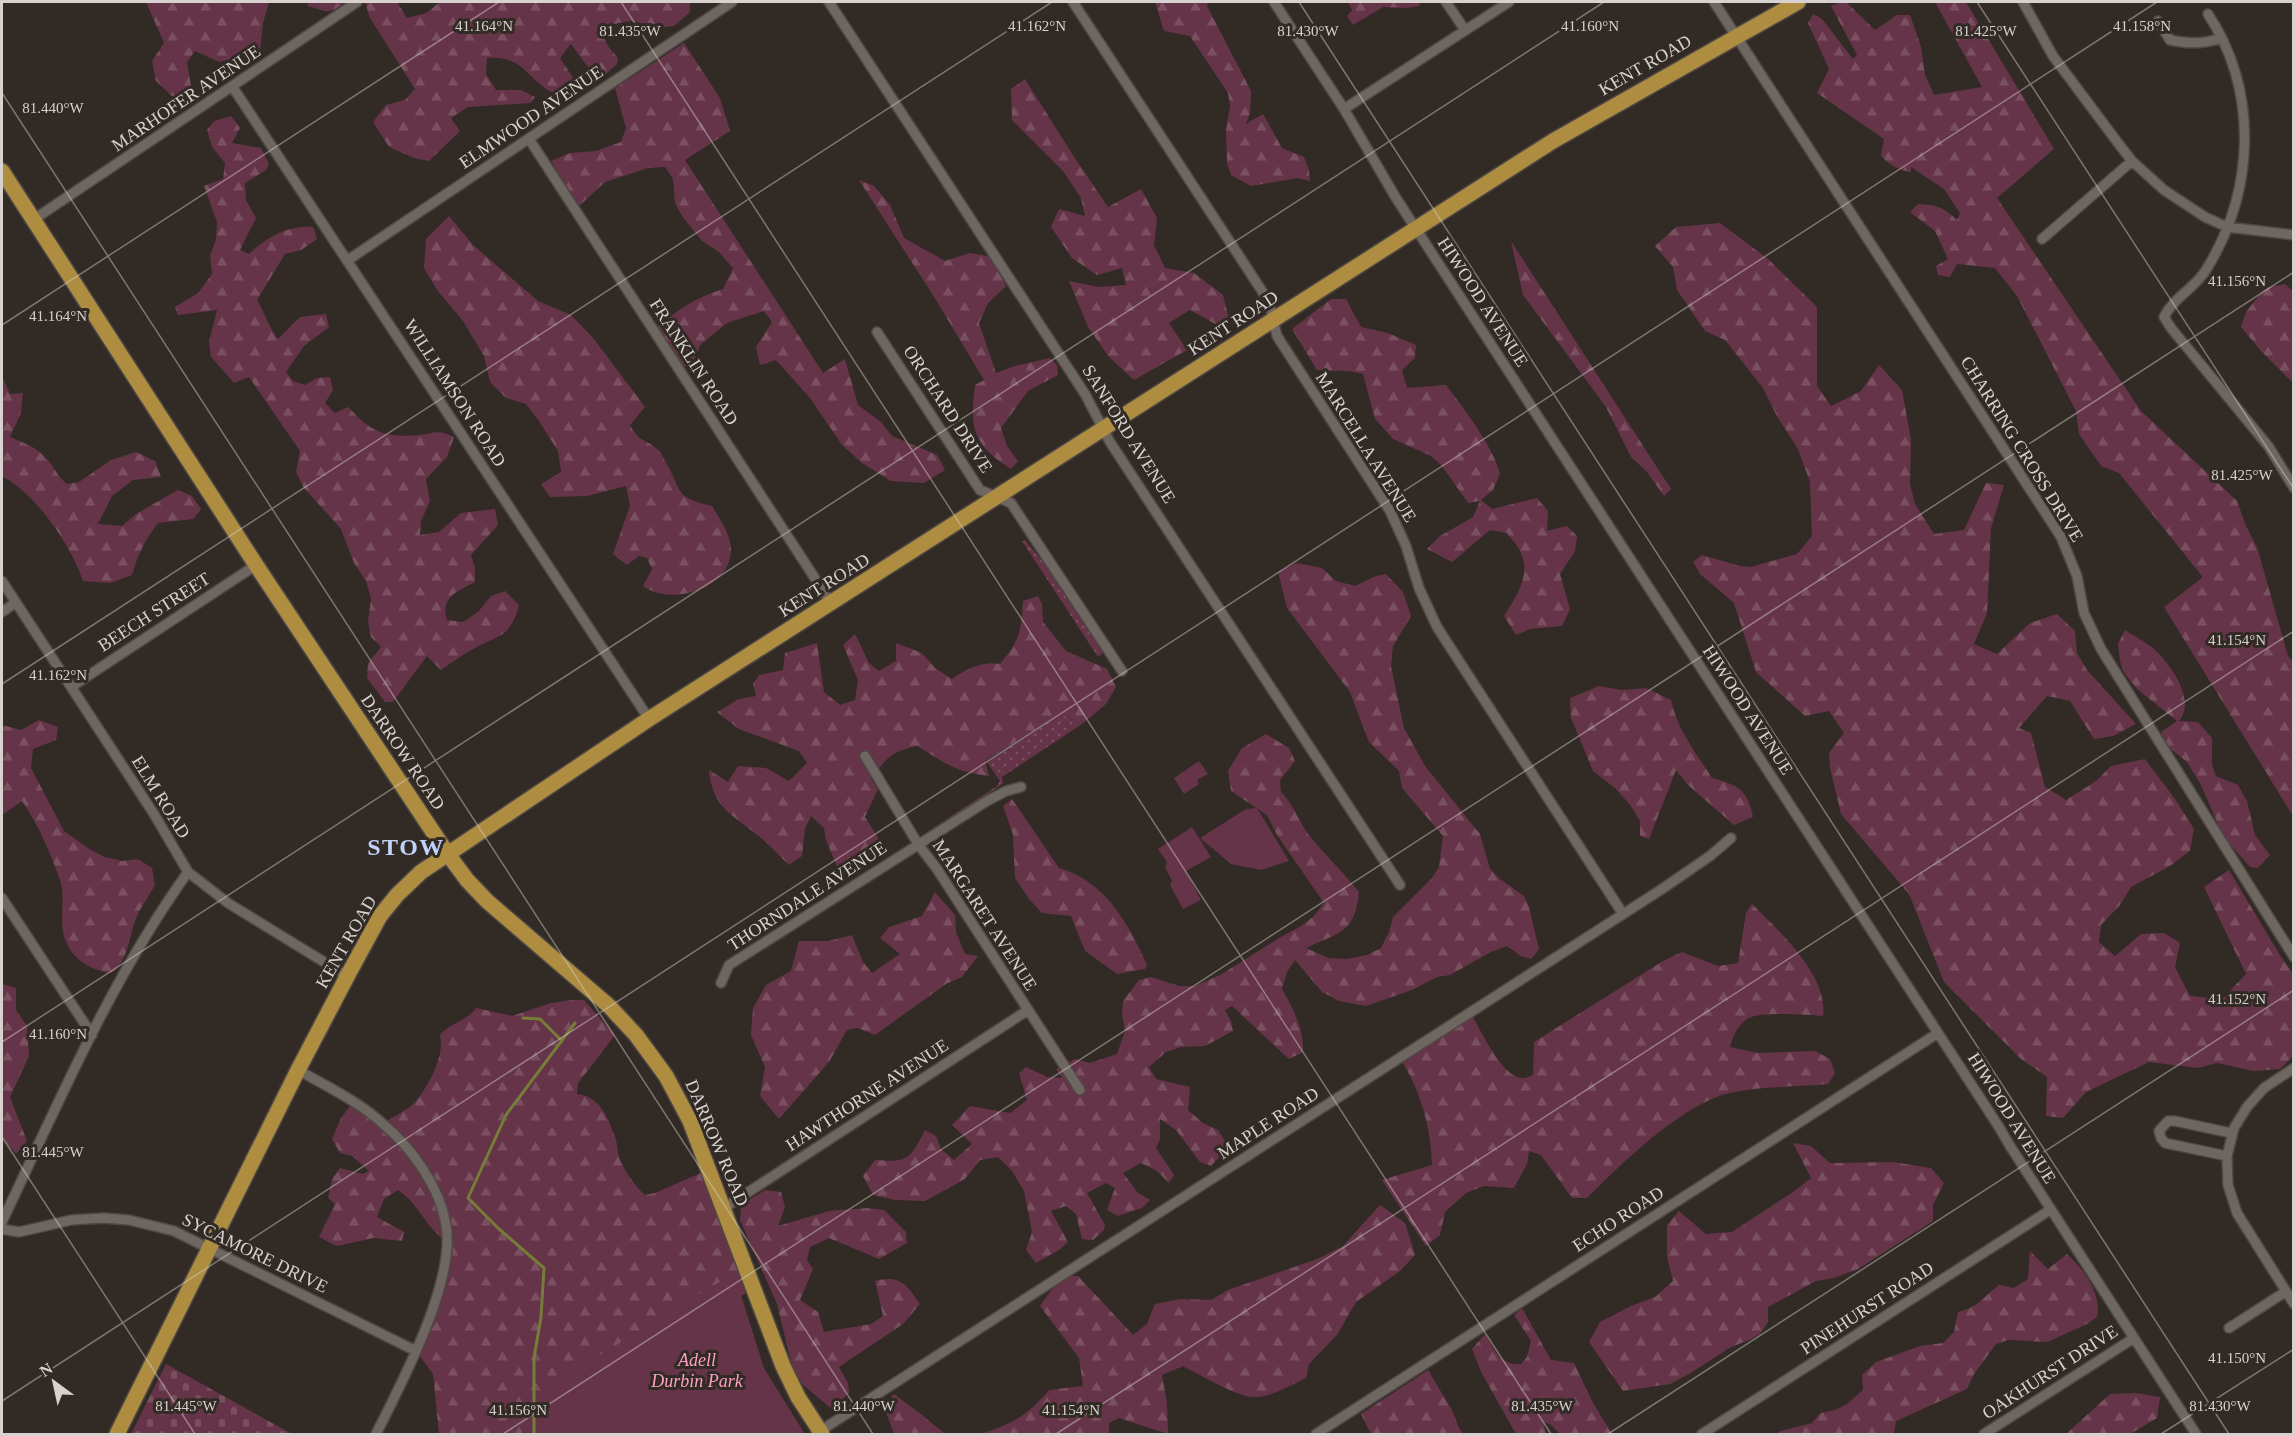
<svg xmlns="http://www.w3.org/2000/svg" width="2295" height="1436" font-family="'Times New Roman',serif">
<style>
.grass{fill:url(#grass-dots)}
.forest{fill:url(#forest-firs)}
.cemetery{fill:url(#cemetery-stones)}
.park{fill:#653448}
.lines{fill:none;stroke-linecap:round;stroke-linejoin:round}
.stream{stroke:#757d39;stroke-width:3}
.minor-casing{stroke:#4e4844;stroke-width:12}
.primary-casing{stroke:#4e4844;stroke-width:18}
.minor{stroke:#6e6660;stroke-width:9}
.primary{stroke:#ae8d41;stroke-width:15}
.ticks{fill:none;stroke:#d7d2cf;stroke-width:1.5;stroke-opacity:0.45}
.labels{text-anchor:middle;stroke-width:6;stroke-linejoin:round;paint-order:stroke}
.street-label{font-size:18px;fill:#d7d2cf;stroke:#322a25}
.park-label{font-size:18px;font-style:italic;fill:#fe9ec3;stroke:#322a25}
.district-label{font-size:24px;font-weight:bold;letter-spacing:1.5px;fill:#c0d2fb;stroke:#322a25}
.ticks-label{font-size:15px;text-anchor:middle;fill:#d7d2cf;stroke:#322a25;stroke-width:6;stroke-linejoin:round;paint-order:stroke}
</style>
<defs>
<pattern id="grass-dots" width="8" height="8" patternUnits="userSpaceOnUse" patternTransform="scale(1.5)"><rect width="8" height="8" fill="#653448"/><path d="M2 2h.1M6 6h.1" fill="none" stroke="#7a5061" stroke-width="1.8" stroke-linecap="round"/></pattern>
<pattern id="forest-firs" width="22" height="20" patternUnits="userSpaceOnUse" patternTransform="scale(1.5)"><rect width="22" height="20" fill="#653448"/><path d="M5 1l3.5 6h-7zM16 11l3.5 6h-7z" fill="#7a5061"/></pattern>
<pattern id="cemetery-stones" width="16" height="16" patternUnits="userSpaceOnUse" patternTransform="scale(1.5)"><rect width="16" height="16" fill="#653448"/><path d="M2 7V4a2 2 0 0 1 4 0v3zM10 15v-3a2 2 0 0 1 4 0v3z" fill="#7a5061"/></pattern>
</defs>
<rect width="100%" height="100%" fill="#322a25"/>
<!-- grass -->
<path class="grass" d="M1025 540 1043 562 1103 653 1098 657 1022 541Z
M1060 714 1082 724 1002 777 1003 783 998 787 928 833 927 832 997 786 1000 781 987 762Z"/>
<!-- forest -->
<path class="forest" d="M146 2H269L263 23 260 50 250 55 219 62 195 51 187 62 193 97 178 102 156 81 152 61 164 43Z
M309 2H345C327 17 326 10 307 6Z
M365 2H397L407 18 426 13 440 2H690V12L674 26 664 27 630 21 599 27 608 46 618 58 617 64 598 81 571 44 560 58 579 87 572 97C567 96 559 96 553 93 526 79 524 55 487 58L486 74 496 90H521L535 97 530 103 468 107 451 118 460 131 429 161 414 158 389 147 373 122 386 105 405 100 415 89 370 18Z
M1155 2H1208L1207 6 1251 91 1250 113 1246 124 1263 114 1282 148 1304 157 1309 170 1310 181 1298 178 1251 186 1231 175 1227 163 1226 131 1230 106 1228 93 1190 36 1164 31Z
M1348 2H1420L1419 6 1406 8 1383 7 1353 25 1347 16 1352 10Z
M1840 2H1846L1875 30 1897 15H1910L1921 47 1925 75 1934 95 1982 87 1935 2H1966L2054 149 1997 198 2141 411 2237 501 2246 526 2257 547 2288 656 2293 661V816L2164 607 2202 578V576L2119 473 2101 466 2079 434 2076 411 2017 296 1995 268 1957 264 1950 277 1938 275 1936 266 1948 259 1935 231 1910 212 1918 204C1937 205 1943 207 1957 220L1960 213 1944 189 1911 167V172C1898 170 1890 165 1881 156L1884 139 1817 93 1829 69 1808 23 1813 14 1822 19 1853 59 1857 55 1831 6Z
M684 43 720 98 730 131 685 160 823 373 845 359 858 405 881 422 892 436 937 455 945 470 924 483 891 481 862 463 842 445 810 398 776 360 760 365 756 347 772 322 764 311 727 323 700 345 696 357 684 368 657 327C678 310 696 297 723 289L733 268 719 252 702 241 682 216 675 203 673 179 665 167 648 168 605 182 578 207 551 161 570 153 596 151 621 142 626 128 615 88Z
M1025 79 1076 160 1108 207 1141 189 1157 218 1154 245 1165 268 1194 273 1223 295 1229 319 1219 326 1190 310 1169 323 1187 350 1134 380 1109 357 1088 327 1069 281 1099 287 1126 285 1122 268 1097 275 1072 258 1051 227 1059 209 1085 216 1081 198 1063 171 1012 120 1011 89Z
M231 116 240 128 232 143 261 148 269 164 266 170 245 183 246 200 256 218 240 250 249 254C267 237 288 225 313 227L317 239 301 250 285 254 257 300C265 313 269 328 278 339L300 317 326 314 329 327 304 346 286 372 293 381 305 385 317 378 330 377 333 390 325 403 335 413 348 407C372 432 383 438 419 435 436 433 437 429 454 437L447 457 426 479 430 501 421 521 420 535 439 532 461 513 495 509 498 525 471 555 475 568V582C458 591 440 597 447 620L463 622 478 612 491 596 505 591 519 605C510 639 499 634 473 649 462 655 451 663 441 670L427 656 393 702H385L367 678 368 663 381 647 371 637 368 621 371 599 366 581 354 563 341 529 304 488 296 472 300 451 249 377 234 383 211 357 209 342 217 310 178 315 175 307 198 293 212 274 210 255 216 240 217 222 204 186 223 179 225 163 212 147 207 130 214 121Z
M859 180 874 186 890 205 904 238 945 261 970 253 988 256 999 271 1006 286 988 303 979 323 996 373 1015 366 1050 358 1057 365 1058 375 1028 391 1001 428 1007 446 1018 461 1011 469C973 445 969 428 975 385L984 380 936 300Z
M449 216 473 245 538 301 571 315 594 339 645 407 630 425C640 444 645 438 657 449 661 451 663 457 665 461 683 491 673 497 712 506 719 518 730 533 731 548 733 588 671 607 643 586L652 569 647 558 639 556 627 565 613 554 630 506 626 486 587 496 550 497 541 484 561 472 558 451 539 421 526 404 506 398 490 382 484 356 463 321 437 290 424 268 426 239Z
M1720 223 1768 259 1817 307V386L1831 406 1861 391 1879 365 1902 390 1911 440 1910 484 1915 504 1934 534 1964 530 1986 483 2004 485 1991 528 1987 613 1974 644 1997 654 2030 623 2057 614 2075 631 2077 653 2087 670 2136 724 2113 736 2094 739 2070 701 2047 696 2019 728 2031 733 2045 787 2066 800 2096 781 2111 766 2145 759 2175 799 2194 829 2190 851 2170 866 2131 887 2120 905 2101 925 2099 942 2115 956 2141 934 2164 933 2180 943 2175 967 2190 996 2222 999 2246 974 2204 887 2229 870 2281 957 2293 974V1056L2280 1069 2254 1071 2217 1063 2198 1068 2149 1062 2086 1092 2063 1118 2046 1116 2047 1077 2021 1059 1944 982 1909 894 1841 814 1830 768 1829 753 1844 733 1829 711 1805 716 1756 672 1734 603 1700 574 1693 562 1702 555 1740 566 1751 567 1797 554 1812 536 1810 482 1798 449 1778 418 1763 388 1725 340 1705 331 1677 290 1673 267 1655 246 1676 227Z
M1511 241 1671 489 1664 496 1647 472 1631 457 1606 407 1523 295Z
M2285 284 2293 291V383L2261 351 2241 327 2246 312 2265 288Z
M1331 299H1346L1361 327 1388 333 1416 345 1415 358 1402 370 1407 388 1446 385C1464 409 1493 446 1500 474L1493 490 1481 500 1492 509 1537 498 1548 511 1547 531 1567 526 1577 536 1575 551 1560 574 1570 609 1562 626 1530 629 1516 635 1504 616C1516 597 1531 576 1521 553 1519 546 1511 539 1507 533L1490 530 1452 562 1427 549 1440 536 1473 517 1480 501 1468 503 1442 466 1431 456 1393 439 1375 419 1363 374C1347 369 1333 372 1317 370L1292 329Z
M2 376 10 394 23 393 21 413 10 437C22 442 36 447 45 457 54 465 56 476 67 484L79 482 111 460 136 452 155 461 161 477 133 480 112 496 98 524 122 526 136 514 178 490 192 496 201 509 193 519 158 523C145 540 138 554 132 575L110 583 83 581C71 545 36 494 2 476Z
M1296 563 1322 568 1336 581 1355 586 1376 576 1386 574 1403 592 1411 616 1393 646 1391 666 1404 728 1425 766 1480 834 1490 869 1500 879 1524 896 1529 907 1539 949 1531 959 1521 956 1507 946 1491 952 1450 975 1437 977 1412 990 1366 1006 1339 1001 1322 992 1295 960 1287 972 1282 989C1293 1008 1304 1029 1303 1052L1289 1059 1232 1006 1225 1010 1231 1021 1233 1031 1205 1046 1181 1047 1166 1052 1149 1067 1156 1079 1190 1087 1188 1110 1203 1123 1218 1130 1227 1144 1221 1155 1211 1166 1200 1162 1176 1130 1160 1119V1139L1156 1148 1174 1175 1169 1183 1157 1171 1141 1163 1123 1173 1138 1193 1150 1200 1142 1208 1118 1216 1107 1210 1115 1188 1106 1183 1087 1193 1105 1225 1104 1230 1093 1240 1082 1239 1076 1214 1066 1206 1051 1211 1068 1242 1059 1250 1036 1263 1026 1250 1032 1232 1024 1191 1012 1171 998 1157 980 1160 965 1179 925 1201 895 1200 873 1195 863 1176 875 1160C908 1163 910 1159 925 1130L936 1136 941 1149 954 1160 972 1144 952 1125 970 1106 1010 1113 1027 1100 1019 1073 1026 1067 1047 1077 1062 1078 1056 1069 1075 1059 1090 1063 1117 1054 1125 1031 1122 1015 1123 1001 1139 980 1151 977 1179 986H1195L1222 974 1279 938 1301 926 1314 916 1324 903 1277 835 1267 815 1231 791 1228 771 1242 748 1266 734 1289 748 1295 761 1280 780 1281 792C1295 806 1298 821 1309 835 1325 855 1343 872 1359 892 1355 934 1339 932 1306 948L1328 958 1347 959 1367 955 1381 948 1389 932 1393 917 1431 879 1439 867 1443 836 1402 788 1399 771 1369 742 1350 692 1287 608 1278 572Z
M1038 596 1042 604 1043 622 1066 651 1107 669 1116 687 1106 704 1082 724 1060 714 985 761 989 776C955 772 945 763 917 746 890 752 887 758 871 779L878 789 865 817 880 841 866 860 838 869 826 840 824 828 811 816 805 828 802 856 789 865C779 856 771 846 761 838 735 816 712 809 709 770L728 782 738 766 766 768 789 781 807 763 799 751 739 729 717 712 739 699 756 696 753 684 759 675 783 670 785 653 817 643 824 692 840 705 855 700 858 680 843 645 855 634 869 663 879 671 896 661V643L922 653 935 668 952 679C967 669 982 661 1000 664 1020 640 1021 632 1023 601Z
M2125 630C2135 637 2148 643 2156 651 2172 666 2196 701 2179 721L2198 722 2212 738V765L2216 776 2238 785 2247 801 2255 835 2270 855 2258 868 2250 867 2223 836 2201 785 2187 762 2167 746 2161 732 2177 721 2137 689 2125 674 2120 661 2118 644Z
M1599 686 1622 690 1646 688 1671 700C1678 731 1695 751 1712 778 1738 785 1748 790 1753 817L1734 825 1688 785 1676 770 1649 839 1640 836V821L1631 806 1616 789 1593 771 1571 718 1570 698Z
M39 720 58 727 56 740 33 749 31 768 64 831 89 849 105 857 122 861 138 859 152 868 155 885C149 896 141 907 136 918 129 936 128 963 111 973 80 968 61 949 62 917 62 905 64 892 60 880 50 852 39 826 22 801L2 815V725L21 730Z
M1012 799 1059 868C1105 881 1129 924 1147 965L1145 969 1117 974 1085 951 1071 916 1042 913 1029 899 1015 878 1013 835 1003 806Z
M935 892 955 915 956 932 965 954 978 956 962 977 946 984 875 1035 858 1028 847 1030 829 1062 779 1119 760 1096 765 1067 751 1035 753 1008 766 985 791 971 799 941H828L852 935 863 962 872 973 900 954 880 938 889 927 922 916Z
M1752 904C1778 930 1829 976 1823 1016 1807 1015 1759 1011 1747 1019 1737 1026 1733 1036 1730 1047L1758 1053 1815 1051 1830 1059 1835 1073 1828 1084C1797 1087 1751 1086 1722 1095 1675 1111 1622 1163 1587 1198H1572L1541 1155 1529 1151 1527 1164 1514 1188 1484 1186 1466 1193 1445 1212 1440 1235 1426 1246 1382 1180 1432 1165C1431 1128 1421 1093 1402 1061L1472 1015C1481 1031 1503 1079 1523 1078 1527 1078 1530 1076 1533 1075L1534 1042 1663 961 1682 952 1718 966 1738 963 1746 913Z
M2 984 16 988V1010L27 1026 29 1056 10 1097 27 1141 16 1154 2 1137Z
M571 1000H584L615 1035 578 1083 577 1094C599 1096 608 1117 615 1137 618 1144 617 1153 620 1160 626 1173 635 1186 645 1195L655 1193 703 1172 754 1289 728 1303 721 1434H439L433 1374 416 1351 429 1319 446 1241C424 1226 421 1206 398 1190L384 1199 377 1217 404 1232 402 1241 373 1238 337 1246 319 1237 335 1204 328 1198 332 1179 340 1168 363 1174 369 1171 352 1156 340 1153 332 1139 341 1118 353 1102 383 1123C393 1117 408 1110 416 1101 429 1085 445 1056 440 1035 450 1023 467 1021 476 1008L512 1016 551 1003Z
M1793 1143 1811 1146 1830 1163 1893 1162 1931 1168 1944 1183 1933 1205V1221L1858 1269 1834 1278 1816 1281 1768 1307V1322L1760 1334 1749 1340 1729 1348 1691 1373 1670 1384 1623 1391 1589 1342 1600 1322 1631 1306 1655 1297 1673 1281 1667 1257V1225L1679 1211 1706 1234 1732 1232 1793 1192 1811 1178Z
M765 1190 781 1192 785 1207 778 1226 829 1211 867 1208 884 1210 906 1232 907 1243 879 1259 829 1238 810 1247 807 1260 813 1269 800 1300 818 1312 824 1332 871 1324 883 1316 875 1281C900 1274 907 1285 920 1304L903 1324 839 1367 848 1383 849 1393 832 1409 803 1385 792 1366 777 1304 740 1220 741 1205Z
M1380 1205 1405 1223 1415 1255 1400 1271 1356 1302 1337 1335 1309 1364 1306 1378C1290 1385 1270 1398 1253 1397 1237 1397 1199 1374 1183 1366L1162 1375 1167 1403 1168 1434 1119 1418 1109 1423V1434H981C1013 1423 1026 1417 1049 1390L1083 1386 1079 1358 1040 1306 1052 1289 1066 1276H1078L1133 1335 1147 1324 1155 1304 1180 1299 1211 1300 1228 1290 1317 1259 1343 1246Z
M2030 1251 2048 1269 2067 1254C2084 1270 2102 1293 2097 1317L2087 1324 2047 1342 2008 1340 1996 1344 1974 1374 1967 1389 1896 1421 1894 1434H1776L1781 1431 1812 1423 1820 1413 1835 1410 1847 1404 1863 1390 1862 1375 1876 1362 1920 1346 1943 1343 1954 1332 1958 1312C1979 1307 1983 1297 1999 1285L2014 1288 2028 1279Z
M1522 1308 1551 1360 1574 1363 1593 1403 1612 1434H1560L1550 1424 1543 1422 1546 1434H1516L1481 1372 1472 1349 1485 1334C1496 1351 1499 1365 1521 1364L1527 1357 1531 1341 1514 1315Z
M1428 1370 1452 1410 1460 1430 1464 1434H1371L1361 1414Z
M2136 1393 2160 1397 2157 1418 2130 1434H2066L2110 1394Z
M894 1394 922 1415 945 1434H894L884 1407Z"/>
<!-- cemetery -->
<path class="cemetery" d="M166 1364 292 1434H131Z"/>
<!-- park -->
<path class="park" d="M1199 761 1208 774 1197 780 1199 784 1184 794 1174 778Z
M1257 808 1289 861 1261 870 1231 864 1200 838 1246 809Z
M1192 827 1211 857 1186 871 1201 900 1183 909 1170 885 1172 881 1165 867 1167 862 1158 849Z
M734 1273 764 1368 805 1434H521L543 1390Z"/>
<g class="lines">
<!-- stream -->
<path class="stream" d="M523 1018 540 1019 562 1041
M534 1434V1358L541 1317 544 1268 499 1229 468 1198 506 1115 575 1023"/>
<!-- minor casing -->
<g class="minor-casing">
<path id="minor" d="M829 2 1085 394 1110 442 1400 885
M1073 2 1262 291 1270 306 1277 336 1390 511 1406 546 1419 588 1437 627 1623 914
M1274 2 1344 109 1396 198 1999 1127 2010 1146 2196 1434
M1446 2 1465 30
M1714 2 2061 537 2077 576 2084 613 2101 649 2294 957
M2023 2 2053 56 2118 143 2132 161 2164 190 2205 217 2227 227 2294 235
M2208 14C2259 92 2255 191 2206 270 2195 288 2173 298 2164 317L2171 328 2269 447 2294 488
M2158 21 2170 40C2190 44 2203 44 2222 38
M232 86 649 719
M1344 109 1509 2
M529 139 831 603
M33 220 357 2
M2042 239 2132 161
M348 260 732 2
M877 332 980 490 1011 503 1122 671
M2 581 154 814 188 872 228 903 347 976
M2 612 15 603
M71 687 256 565
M865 756 918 844 937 869 1080 1090
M2 898 92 1035
M721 983 729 965 987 801 1006 791 1021 787
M2294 1068 2264 1088 2247 1107 2234 1128 2227 1156 2228 1185 2237 1213 2294 1304
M298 1070C326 1086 358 1101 382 1123 412 1148 440 1187 446 1225 456 1282 401 1384 376 1434
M2227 1156 2165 1143 2161 1138 2159 1131 2168 1121H2175L2231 1133
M724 1208 1028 1010
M2 1222C58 1104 111 979 188 872
M2 1229 19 1232 71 1220 103 1218 129 1220 174 1231 416 1351
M2229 1328 2285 1292
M820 1431 1662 889 1710 856 1731 838
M1316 1434 1938 1033
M1702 1434 2050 1210
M1984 1434 2134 1338"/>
</g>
<!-- primary casing -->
<g class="primary-casing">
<path id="primary" d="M2 171 256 565 447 853 467 880 487 901 609 1006 636 1035 666 1076 690 1121 783 1366 798 1397 822 1434
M117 1434 298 1070 350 971 380 916 397 895 421 872 649 719 1553 141 1798 2"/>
</g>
<!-- minor -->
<use href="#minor" class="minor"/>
<!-- primary -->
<use href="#primary" class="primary"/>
</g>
<!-- ticks -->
<path class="ticks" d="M621 2 1551 1434M1299 2 2229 1434M1977 2 2294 489M2 93 873 1434M2 325 499 2M2 684 1052 2M2 1042 1604 2M2 1137 195 1434M2 1401 2157 2M503 1434 2294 272M1056 1434 2294 631M1608 1434 2294 990M2161 1434 2294 1349"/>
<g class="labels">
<!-- street labels -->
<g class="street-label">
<text transform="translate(1645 65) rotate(-30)" y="6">KENT ROAD</text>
<text transform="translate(186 98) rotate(-34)" y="6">MARHOFER AVENUE</text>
<text transform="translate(531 117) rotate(-34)" y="6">ELMWOOD AVENUE</text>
<text transform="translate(1483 302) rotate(57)" y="6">HIWOOD AVENUE</text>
<text transform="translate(1233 323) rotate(-33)" y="6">KENT ROAD</text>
<text transform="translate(694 362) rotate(57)" y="6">FRANKLIN ROAD</text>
<text transform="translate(455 393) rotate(57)" y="6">WILLIAMSON ROAD</text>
<text transform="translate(948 409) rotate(57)" y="6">ORCHARD DRIVE</text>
<text transform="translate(1129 434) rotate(58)" y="6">SANFORD AVENUE</text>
<text transform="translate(1366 447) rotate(58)" y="6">MARCELLA AVENUE</text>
<text transform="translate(2022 449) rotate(58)" y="6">CHARRING CROSS DRIVE</text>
<text transform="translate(824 585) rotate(-32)" y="6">KENT ROAD</text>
<text transform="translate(154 612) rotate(-33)" y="6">BEECH STREET</text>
<text transform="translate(1748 710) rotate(57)" y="6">HIWOOD AVENUE</text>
<text transform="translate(403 752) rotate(56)" y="6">DARROW ROAD</text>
<text transform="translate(161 797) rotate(58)" y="6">ELM ROAD</text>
<text transform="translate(807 896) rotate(-33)" y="6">THORNDALE AVENUE</text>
<text transform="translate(985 915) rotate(57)" y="6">MARGARET AVENUE</text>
<text transform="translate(346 942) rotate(-60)" y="6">KENT ROAD</text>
<text transform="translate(867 1095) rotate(-33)" y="6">HAWTHORNE AVENUE</text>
<text transform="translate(2012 1118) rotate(58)" y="6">HIWOOD AVENUE</text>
<text transform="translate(1268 1123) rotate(-33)" y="6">MAPLE ROAD</text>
<text transform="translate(717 1143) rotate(67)" y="6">DARROW ROAD</text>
<text transform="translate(1618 1219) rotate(-33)" y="6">ECHO ROAD</text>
<text transform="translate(255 1253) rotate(26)" y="6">SYCAMORE DRIVE</text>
<text transform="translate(1867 1308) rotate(-33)" y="6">PINEHURST ROAD</text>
<text transform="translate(2050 1372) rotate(-33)" y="6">OAKHURST DRIVE</text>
</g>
<!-- park labels -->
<g class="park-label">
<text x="697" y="1366">Adell<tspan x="697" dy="21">Durbin Park</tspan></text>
</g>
<!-- district labels -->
<g class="district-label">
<text x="406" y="855">STOW</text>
</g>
</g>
<g class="ticks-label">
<text x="484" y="31">41.164°N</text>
<text x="1037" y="31">41.162°N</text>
<text x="1590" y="31">41.160°N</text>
<text x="2142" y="31">41.158°N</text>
<text x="630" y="36">81.435°W</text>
<text x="1308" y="36">81.430°W</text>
<text x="1986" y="36">81.425°W</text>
<text x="53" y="113">81.440°W</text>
<text x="2237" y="286">41.156°N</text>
<text x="58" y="321">41.164°N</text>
<text x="2242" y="480">81.425°W</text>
<text x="2237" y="645">41.154°N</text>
<text x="58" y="680">41.162°N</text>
<text x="2237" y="1004">41.152°N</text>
<text x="58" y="1039">41.160°N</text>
<text x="53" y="1157">81.445°W</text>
<text x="2237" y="1363">41.150°N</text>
<text x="186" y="1411">81.445°W</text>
<text x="864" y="1411">81.440°W</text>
<text x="1542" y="1411">81.435°W</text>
<text x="2220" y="1411">81.430°W</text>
<text x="518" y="1415">41.156°N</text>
<text x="1071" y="1415">41.154°N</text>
</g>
<!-- border -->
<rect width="2295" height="1436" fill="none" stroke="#d7d2cf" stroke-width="6"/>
<!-- north arrow -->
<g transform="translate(54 1382) rotate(327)" stroke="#322a25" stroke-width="4.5" paint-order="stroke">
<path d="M0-4.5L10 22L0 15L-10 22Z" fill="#d7d2cf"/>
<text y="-9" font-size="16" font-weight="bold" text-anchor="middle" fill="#d7d2cf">N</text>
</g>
</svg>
